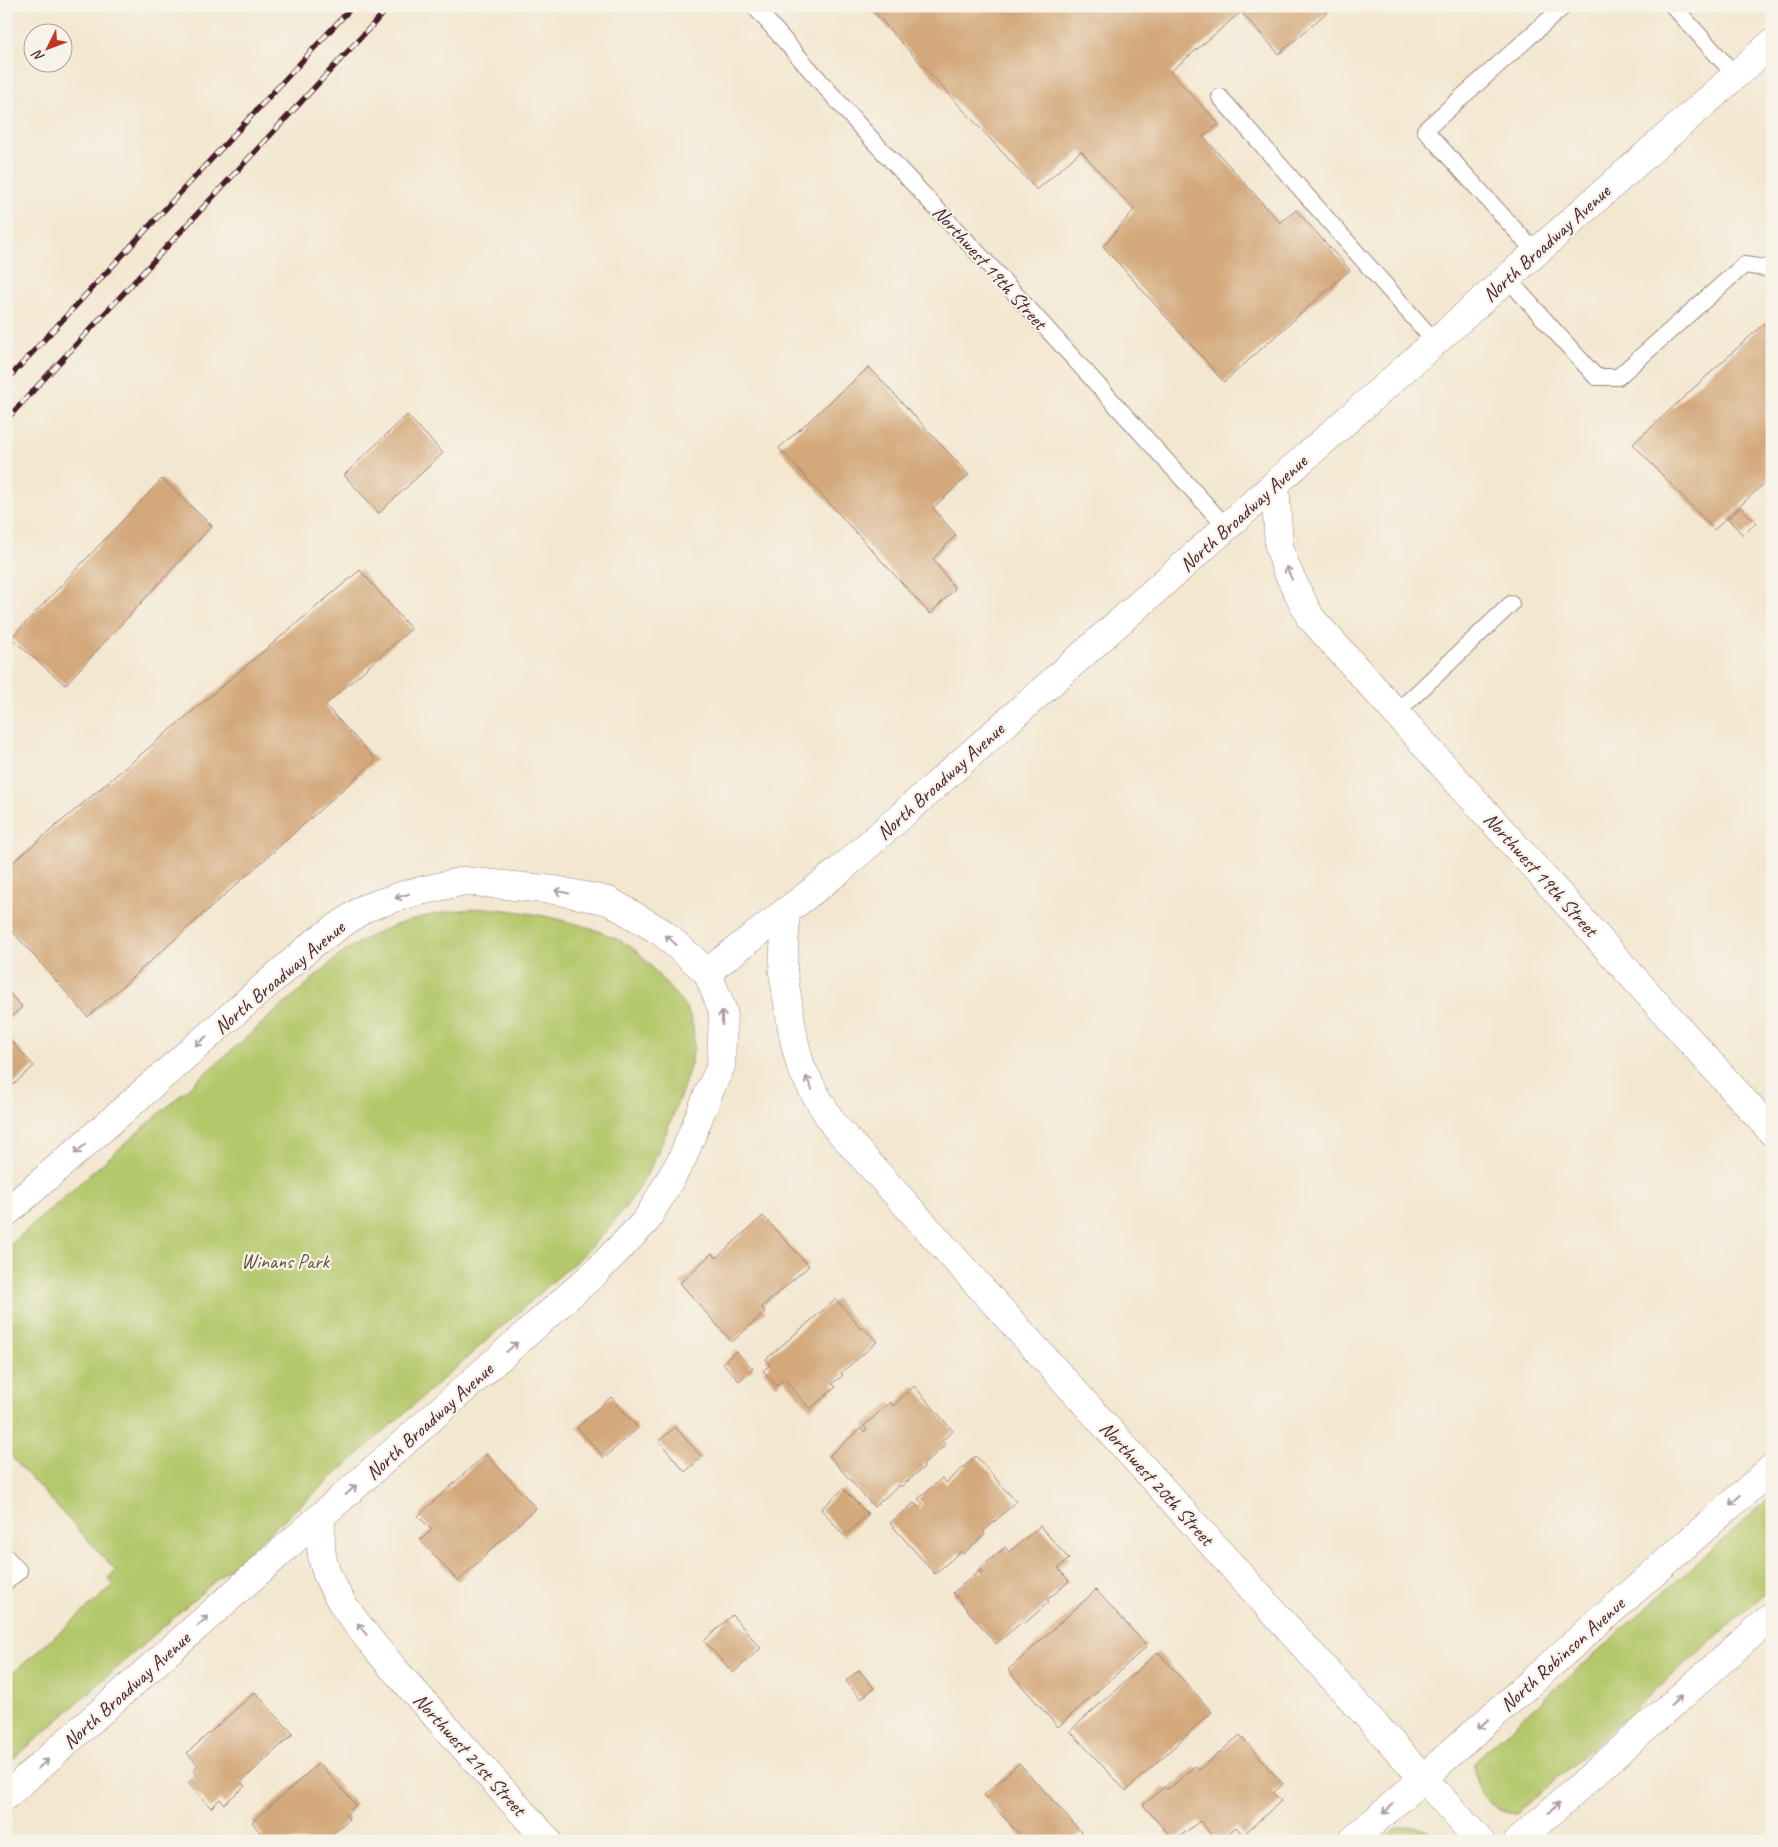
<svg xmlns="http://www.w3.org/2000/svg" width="1778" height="1847" font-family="Caveat,sans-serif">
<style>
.green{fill:#b4c76b;stroke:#7f734b}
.building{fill:#d3a87a}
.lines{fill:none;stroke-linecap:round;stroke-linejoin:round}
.lane-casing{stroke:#9e837e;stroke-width:18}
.street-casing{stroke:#9e837e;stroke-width:29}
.secondary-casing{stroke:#9e837e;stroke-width:29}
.primary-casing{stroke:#9e837e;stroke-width:29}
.lane{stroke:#fff;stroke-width:16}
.street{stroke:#fff;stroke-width:28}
.secondary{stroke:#fff;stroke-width:28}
.primary{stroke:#fff;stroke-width:28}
.rail-casing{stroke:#4a1f2b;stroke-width:5.5}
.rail{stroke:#f7f3e8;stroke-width:4;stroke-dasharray:11;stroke-linecap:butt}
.oneway{stroke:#ae9aa0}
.labels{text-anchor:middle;stroke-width:4.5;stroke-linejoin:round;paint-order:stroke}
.street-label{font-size:20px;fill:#4a1f2b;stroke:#f7f3e8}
.park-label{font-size:20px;fill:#6a513e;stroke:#f7f3e8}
</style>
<rect width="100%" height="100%" fill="#f7f3e8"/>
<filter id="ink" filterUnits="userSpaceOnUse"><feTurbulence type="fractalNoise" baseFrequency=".02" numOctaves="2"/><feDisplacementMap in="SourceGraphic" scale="10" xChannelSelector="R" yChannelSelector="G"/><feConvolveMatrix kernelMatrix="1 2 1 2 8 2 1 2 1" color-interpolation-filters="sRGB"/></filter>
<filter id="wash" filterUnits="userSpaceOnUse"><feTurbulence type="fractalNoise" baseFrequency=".0096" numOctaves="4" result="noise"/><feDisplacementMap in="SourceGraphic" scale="20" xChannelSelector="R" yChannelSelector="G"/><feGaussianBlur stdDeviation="1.12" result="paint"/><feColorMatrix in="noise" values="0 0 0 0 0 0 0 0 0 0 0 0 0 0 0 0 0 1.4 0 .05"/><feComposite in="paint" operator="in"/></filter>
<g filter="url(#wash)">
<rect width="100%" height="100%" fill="#f3e7d0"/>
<!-- green -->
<path class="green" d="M486 908C528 911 608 925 640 954 649 963 657 974 665 983 676 995 689 1007 692 1023 698 1049 688 1074 680 1097 670 1123 660 1150 647 1174 629 1207 602 1237 575 1262L6 1766V1679L114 1585 108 1578 116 1571 6 1451V1248L340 955C383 923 433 911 486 908Z
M1772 1496V1587L1528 1804 1517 1813C1486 1810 1478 1793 1474 1765L1482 1754Z
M1409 1826C1423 1826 1430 1830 1439 1841H1381L1396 1829Z"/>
<g id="blocks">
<!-- building -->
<path class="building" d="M868 6H1334L1279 54 1241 12 1170 72 1219 124 1203 136 1280 223 1296 210 1350 270 1224 382 1103 246 1134 210 1081 151 1037 190Z
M1772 316V476L1714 530 1633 444Z
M869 367 969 475 933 508 956 535 933 559 955 589 930 614 779 448Z
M407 415 443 453 379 513 344 475Z
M162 479 212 526 65 685 11 638Z
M1741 507 1756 523 1743 535 1728 519Z
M360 570 411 629 325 705 376 760 88 1017 6 924V868Z
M6 989 22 1007 6 1022Z
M6 1035 34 1066 6 1091Z
M763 1216 809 1266 762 1307 765 1312 732 1342 680 1283 712 1253 716 1258Z
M836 1299 861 1329 863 1327 877 1342 841 1373 843 1375 832 1384 836 1387 810 1409 784 1379 777 1386 763 1371 770 1365 766 1359Z
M736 1351 753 1369 739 1381 723 1363Z
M914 1386 953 1431 942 1441 945 1445 923 1465 924 1467 901 1487 899 1485 874 1507 829 1456 861 1428 864 1432 867 1430 864 1426 890 1402 893 1406Z
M611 1397 638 1428 604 1458 577 1427Z
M675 1427 702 1457 685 1472 659 1441Z
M486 1454 536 1508 458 1581 420 1540 432 1530 418 1516Z
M976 1456 1016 1502 983 1532 985 1534 963 1554 961 1551 935 1574 890 1523 914 1503 919 1508 923 1504 918 1499 942 1478 946 1483Z
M843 1489 868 1514 844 1536 821 1509Z
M1040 1526 1069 1559 1058 1568 1069 1581 1047 1600 1049 1602 1025 1623 1023 1621 996 1644 953 1593 979 1571 981 1574 983 1572 979 1569 1005 1547 1009 1552Z
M1096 1590 1147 1646 1058 1727 1008 1670Z
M732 1615 761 1648 733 1673 704 1641Z
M1158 1652 1212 1712 1126 1791 1070 1731Z
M859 1670 874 1688 861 1699 846 1681Z
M255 1692 293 1734 241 1782 245 1786 224 1804 220 1799 211 1808 188 1783 197 1775 193 1770 198 1765 187 1753Z
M1240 1735 1283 1784 1273 1793 1281 1801 1243 1835 1236 1827 1219 1841H1216L1200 1821 1174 1841 1143 1805 1164 1787 1166 1789 1170 1788 1195 1766 1199 1770Z
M319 1763 356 1805 346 1815 349 1819 325 1841H257L263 1836 252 1822Z
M1019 1763 1081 1832 1072 1841H1025L984 1795Z"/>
</g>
</g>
<g filter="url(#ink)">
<use href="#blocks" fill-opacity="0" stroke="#9e837e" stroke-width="1"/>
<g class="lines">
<!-- lane casing -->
<g class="lane-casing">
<path id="lane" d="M754 6 864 131 990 266 1227 528
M1673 6 1735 75
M1220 97 1435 342
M1536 253 1425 130 1564 6
M1507 278 1596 377H1618L1744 265 1772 269
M1396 713 1511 604
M6 1557 19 1571 6 1582"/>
</g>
<!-- street casing -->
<g class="street-casing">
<path id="street" d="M1310 617 1772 1132
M834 1125 1480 1841
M392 1667 548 1841"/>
</g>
<!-- secondary casing -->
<g class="secondary-casing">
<path id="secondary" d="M1352 1841 1772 1468
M1518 1841 1772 1616"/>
</g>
<!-- primary casing -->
<g class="primary-casing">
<path id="primary" d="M1275 484 1279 546 1286 568 1310 617
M786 911 783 972 794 1040 801 1067 815 1094 834 1125
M707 972 840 870 1772 43
M6 1213 314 943 365 908 407 894 464 881 555 890 609 901 663 933 707 972 723 1011 721 1066 709 1092 682 1159 646 1221 596 1272 6 1796
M321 1516C321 1529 320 1543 322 1555 327 1593 368 1638 392 1667"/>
</g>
<!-- lane -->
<use href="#lane" class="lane"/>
<!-- street -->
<use href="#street" class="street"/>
<!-- secondary -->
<use href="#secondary" class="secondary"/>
<!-- primary -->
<use href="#primary" class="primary"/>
<!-- rail casing -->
<g class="rail-casing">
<path id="rail" d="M6 381 353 6
M6 420 390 6"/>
</g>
<!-- rail -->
<use href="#rail" class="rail"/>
</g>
<!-- one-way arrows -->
<defs><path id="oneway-shaft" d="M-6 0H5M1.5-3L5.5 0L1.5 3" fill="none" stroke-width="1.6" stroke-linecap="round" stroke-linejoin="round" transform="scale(1.25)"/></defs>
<g class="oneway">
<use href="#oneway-shaft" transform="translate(1289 573) rotate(-114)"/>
<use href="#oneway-shaft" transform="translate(562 892) rotate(-169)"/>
<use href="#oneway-shaft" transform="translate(402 896) rotate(162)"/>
<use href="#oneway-shaft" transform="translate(671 940) rotate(-138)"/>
<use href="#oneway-shaft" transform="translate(722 1018) rotate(-92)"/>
<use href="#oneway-shaft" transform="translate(201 1041) rotate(139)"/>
<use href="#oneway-shaft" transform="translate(809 1083) rotate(-116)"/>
<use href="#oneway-shaft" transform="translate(80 1149) rotate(139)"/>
<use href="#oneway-shaft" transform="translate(512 1347) rotate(-42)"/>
<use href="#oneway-shaft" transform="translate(351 1490) rotate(-42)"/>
<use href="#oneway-shaft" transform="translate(1735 1500) rotate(138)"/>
<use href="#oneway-shaft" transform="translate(203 1621) rotate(-42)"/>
<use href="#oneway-shaft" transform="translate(362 1629) rotate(-128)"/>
<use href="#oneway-shaft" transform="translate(1676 1701) rotate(-42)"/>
<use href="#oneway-shaft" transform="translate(1483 1724) rotate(138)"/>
<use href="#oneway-shaft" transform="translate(43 1764) rotate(-42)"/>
<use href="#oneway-shaft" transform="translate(1554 1808) rotate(-42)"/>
<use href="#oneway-shaft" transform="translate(1388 1809) rotate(138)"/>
</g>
</g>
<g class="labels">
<!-- street labels -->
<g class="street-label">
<text transform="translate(1546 243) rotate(-42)" y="7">North Broadway Avenue</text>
<text transform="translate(990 267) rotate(48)" y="7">Northwest 19th Street</text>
<text transform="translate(1243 513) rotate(-42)" y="7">North Broadway Avenue</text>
<text transform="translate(940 781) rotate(-42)" y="7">North Broadway Avenue</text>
<text transform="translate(1541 874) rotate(48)" y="7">Northwest 19th Street</text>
<text transform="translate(279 977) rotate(-40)" y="7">North Broadway Avenue</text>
<text transform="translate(429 1421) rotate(-42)" y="7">North Broadway Avenue</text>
<text transform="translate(1157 1483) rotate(48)" y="7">Northwest 20th Street</text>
<text transform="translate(1562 1654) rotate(-42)" y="7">North Robinson Avenue</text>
<text transform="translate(126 1690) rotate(-42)" y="7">North Broadway Avenue</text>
<text transform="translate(470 1754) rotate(48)" y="7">Northwest 21st Street</text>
</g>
<!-- park labels -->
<g class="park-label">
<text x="285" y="1268">Winans Park</text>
</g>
</g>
<!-- margin -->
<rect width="1778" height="1847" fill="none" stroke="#f7f3e8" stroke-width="25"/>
<!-- north arrow -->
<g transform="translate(48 48) rotate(228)"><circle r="24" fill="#f7f3e8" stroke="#b29e9c"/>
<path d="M0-4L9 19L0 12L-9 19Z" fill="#c8321e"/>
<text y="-8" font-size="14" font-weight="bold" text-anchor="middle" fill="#4a1f2b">N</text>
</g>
</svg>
